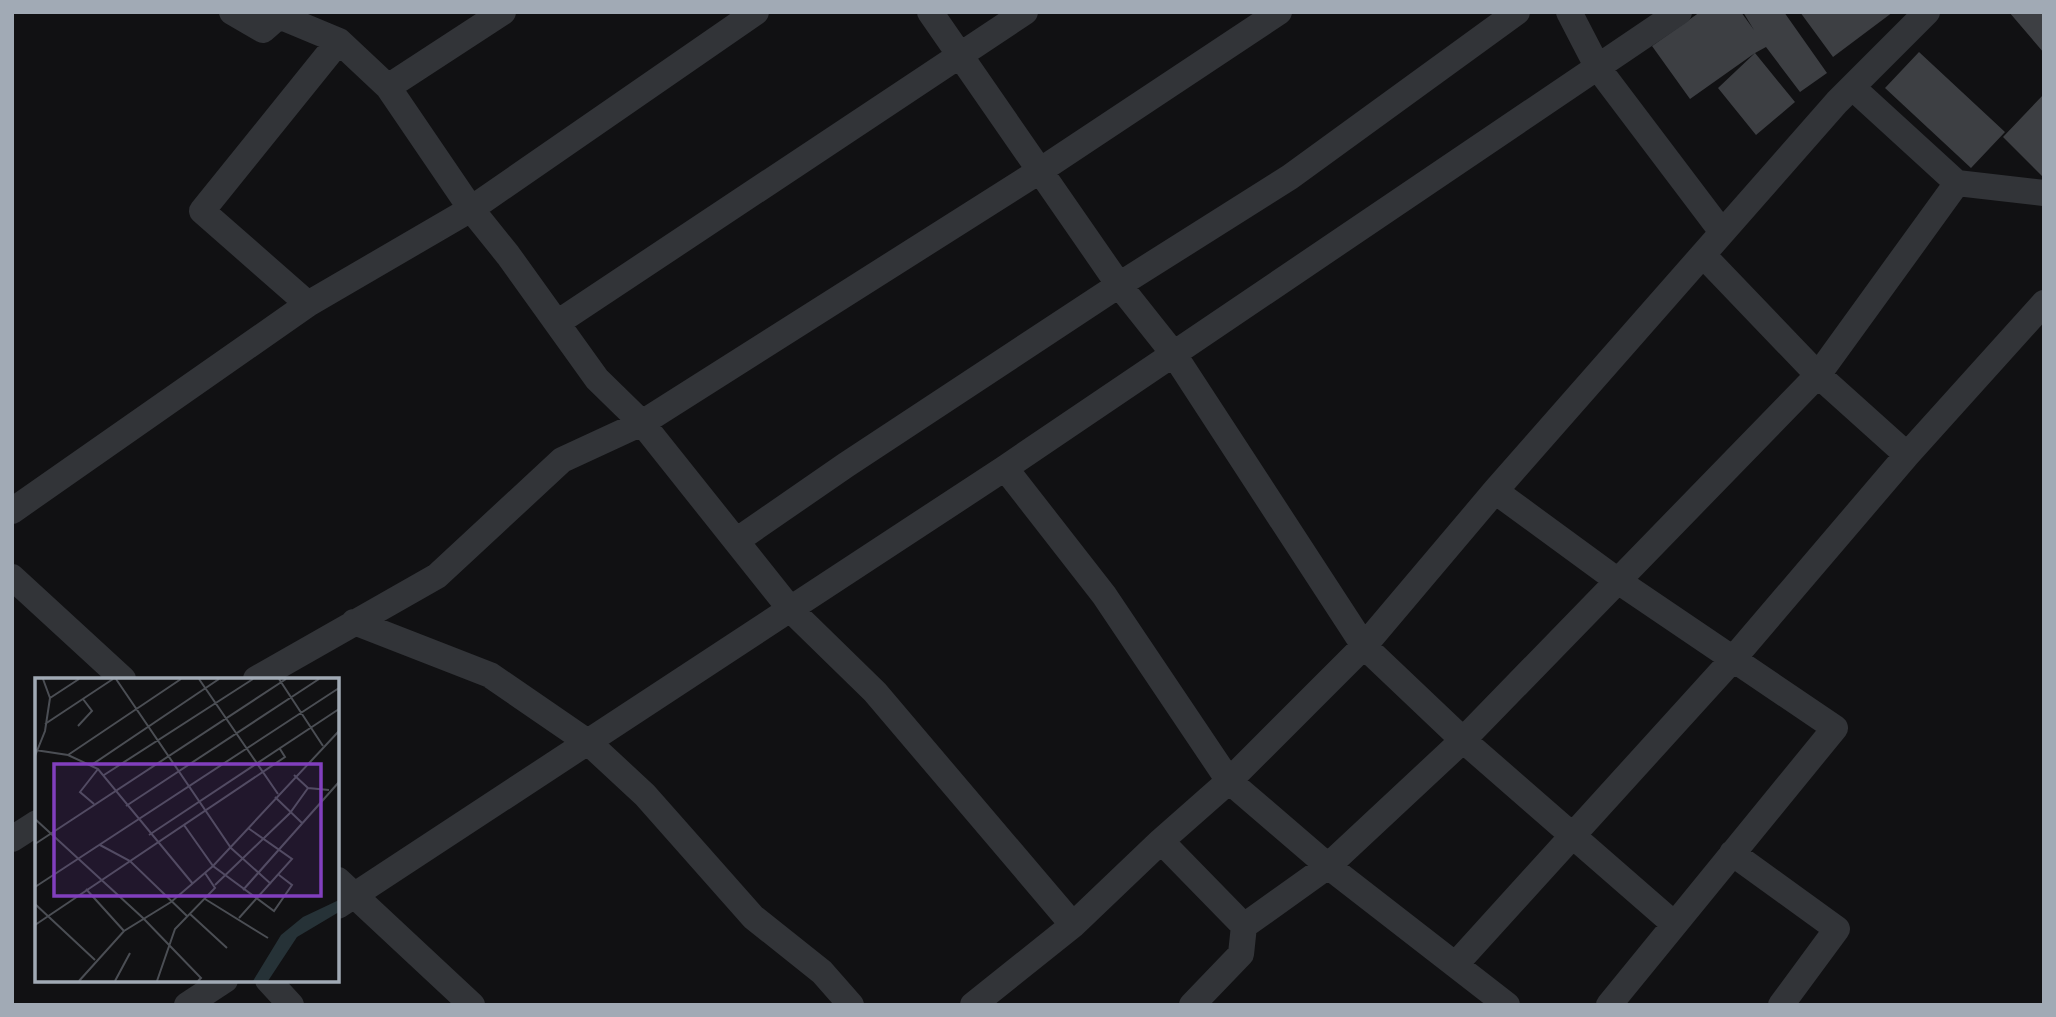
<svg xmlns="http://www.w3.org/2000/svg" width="2056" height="1017" font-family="'Titillium Web',sans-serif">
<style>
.building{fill:#3d3f43}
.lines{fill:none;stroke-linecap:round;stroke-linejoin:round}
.street{stroke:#323438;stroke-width:26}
.inset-road{fill:none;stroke:#4b4e54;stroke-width:2}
.view{fill:#813fbe;fill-opacity:0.15;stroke:#813fbe;stroke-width:3.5}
.inset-edge{fill:none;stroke:#a1aab5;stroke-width:3.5}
</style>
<rect width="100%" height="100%" fill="#111113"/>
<!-- building -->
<path class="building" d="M1700 12H1741L1754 30 1743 12H1784L1827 73 1800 92 1766 47 1755 53 1795 102 1756 135 1718 88 1755 53 1690 99 1652 46Z
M1800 12H1893L1833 57Z
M2009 12H2044V53Z
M1919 52 2005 132 1971 168 1885 88Z
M2044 94V178L2003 137Z"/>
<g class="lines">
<!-- street -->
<path class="street" d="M232 12 263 30 279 16 339 41 388 87 471 209 508 255 597 379 642 423 791 610 875 692 1073 925
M930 12 1119 285 1173 353 1364 646 1463 740 1674 924
M1569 12 1598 68 1722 232
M388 87 503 12
M1852 87 1957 183 2044 193
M1703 255 1818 375 1907 455
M308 304 202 211 339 41
M557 323 1025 12
M1005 468 1104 595 1229 781 1328 866 1507 1005
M1495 491 1618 581 1835 728 1609 1005
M12 511 308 304 471 209 756 12
M736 541 846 465 1119 285 1290 177 1517 12
M12 577 123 679
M354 622 490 675 589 743 645 795 753 917 822 972 851 1005
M256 679 437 576 562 460 642 423 1041 170 1279 12
M12 839 37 823
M1161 841 1244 926 1241 954 1192 1005
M1732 853 1837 929 1781 1005
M338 880 472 1005
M338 906 1005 468 1679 12
M1244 926 1328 866 1463 740 1818 375 1957 183
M1456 964 1733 659 1907 455 2044 303
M268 980 291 1005
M187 1005 225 980
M973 1005 1073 925 1161 841 1229 781 1364 646 1495 491 1837 102 1927 12"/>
</g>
<!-- overview -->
<g transform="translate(35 678)">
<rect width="304" height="304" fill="#111113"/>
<path d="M304 222V234L262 259 233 303H218L246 257 268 239Z" fill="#263237"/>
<path class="inset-road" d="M81 1 196 170 236 206M164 1 243 116M244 1 288 68M15 20 44 1M10 46 78 1M43 48 57 33 48 21M0 72 33 77 63 91 158 206M33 77 146 1M0 78 10 53 15 20 8 1M55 88 184 1M69 97 218 1M259 97 273 110 294 112M240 119 267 145M59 126 45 114 63 91M91 128 284 1M0 141 108 240 166 300 163 303M149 147 178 188 239 233 257 207 244 197M114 157 304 31M0 166 251 1M65 167 95 183 152 238M180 207 255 135 273 110M0 209 304 10M51 211 89 253M208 212 304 104M170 221 233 260M0 226 60 282M155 236 192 270M204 240 257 181 213 150M0 247 250 79 245 71M44 303 89 253 136 224 178 188 304 53M80 303 95 275M122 303 140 251 180 210 170 195"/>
<path class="view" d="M19 86H286V218H19Z"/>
<rect width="304" height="304" class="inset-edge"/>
</g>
<!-- border -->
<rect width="2056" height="1017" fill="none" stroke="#a1aab5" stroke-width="28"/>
</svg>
